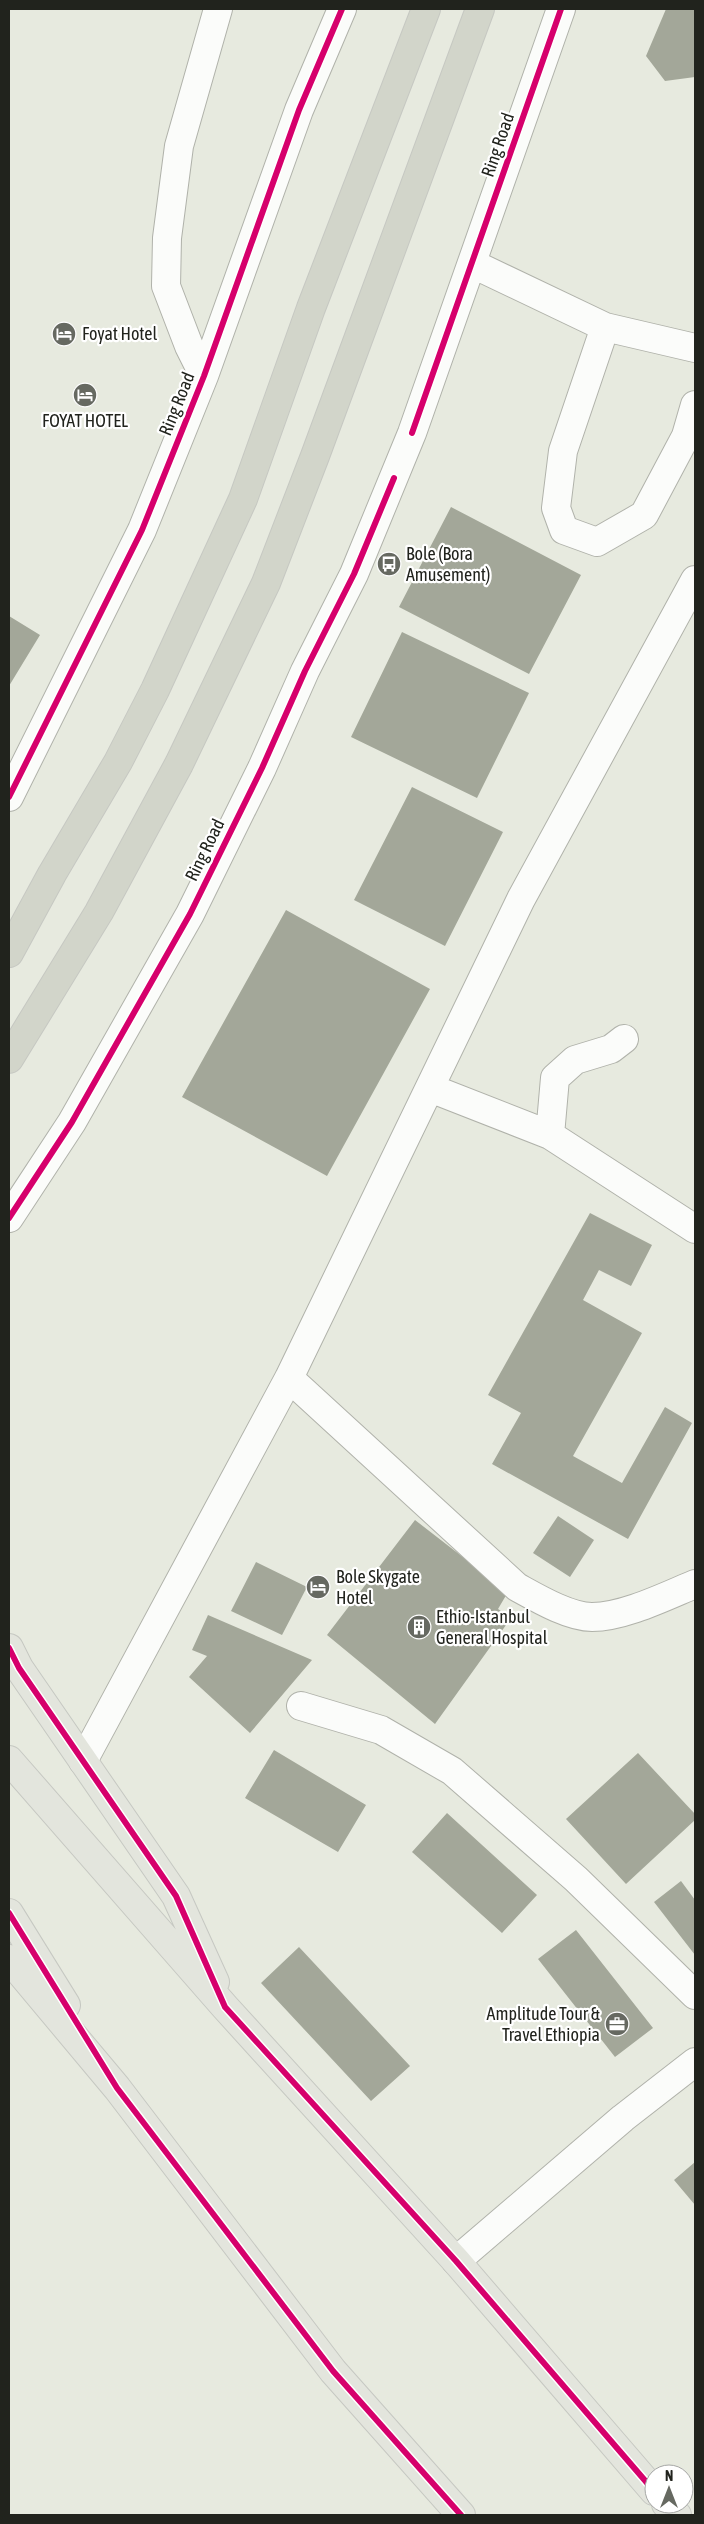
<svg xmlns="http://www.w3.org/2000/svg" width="704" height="2524" font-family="'Asap Condensed',sans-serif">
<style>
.building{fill:#a3a799}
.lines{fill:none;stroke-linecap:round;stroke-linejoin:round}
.minor-casing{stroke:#b0b2aa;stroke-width:30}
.major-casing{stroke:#c6c8c2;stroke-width:30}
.highway-casing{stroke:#c6c8c2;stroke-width:30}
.minor{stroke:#fbfcfa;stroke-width:28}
.major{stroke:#e3e5dd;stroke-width:28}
.highway{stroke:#d2d5ca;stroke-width:28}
.cycleway-casing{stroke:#fff;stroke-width:9}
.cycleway{stroke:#d6006c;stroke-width:6}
.labels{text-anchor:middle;stroke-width:4.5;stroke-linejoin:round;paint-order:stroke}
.street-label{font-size:18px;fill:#21231d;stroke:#fff}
.poi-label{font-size:18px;fill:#21231d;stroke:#fff;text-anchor:start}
</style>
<rect width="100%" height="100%" fill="#e7eadf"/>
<!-- building -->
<path class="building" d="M666 9H695V77L665 81 646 56Z
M451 507 581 575 529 674 399 607Z
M9 616 40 635 9 686Z
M402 632 529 693 477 798 351 737Z
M412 787 503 832 445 946 354 900Z
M286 910 430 989 327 1176 182 1097Z
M590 1213 652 1245 631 1286 599 1270 583 1300 642 1333 573 1456 622 1483 665 1407 692 1423 628 1539 492 1464 521 1413 488 1395Z
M558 1516 594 1540 570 1577 533 1553Z
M415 1520 508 1592 498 1609 511 1618 435 1724 327 1635Z
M256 1562 307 1587 282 1635 231 1611Z
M208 1615 312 1660 250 1733 189 1677 207 1656 192 1650Z
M274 1750 366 1805 338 1852 245 1798Z
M638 1753 695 1814V1820L626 1884 566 1819Z
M447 1813 537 1895 502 1933 412 1852Z
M681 1881 695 1900V1955L654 1902Z
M576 1930 653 2028 615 2057 538 1959Z
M299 1947 410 2066 371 2101 261 1983Z
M695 2162V2205L674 2180Z"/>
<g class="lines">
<!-- minor casing -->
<g class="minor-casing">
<path id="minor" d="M473 264 605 327 695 348
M605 327 563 451 556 508 564 530 597 542 644 515 686 436 695 405
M204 376 189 346 166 286 167 238 179 146 218 9
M9 797 142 530 204 376 299 110 342 9
M430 1088 550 1135 695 1229
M550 1135 555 1078 575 1060 611 1049 624 1039
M9 1218 72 1122 190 914 262 768 305 671 354 574 412 433 561 9
M289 1378 517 1587C537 1598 569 1617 592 1617 624 1617 666 1596 695 1584
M301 1706 381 1730 452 1771 576 1879 695 1995
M83 1761 289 1378 521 899 695 580
M456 2261 623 2118 695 2062"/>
</g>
<!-- major casing -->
<g class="major-casing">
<path id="major" d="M9 1648 19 1668 176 1896 215 1982
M9 1760 225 2007 456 2261 654 2491
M9 1913 66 2005
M9 1959 117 2088 333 2371 461 2515
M666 2504 677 2515"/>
</g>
<!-- highway casing -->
<g class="highway-casing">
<path id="highway" d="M9 953 52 874 118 762 155 690 243 499 311 308 426 9
M9 1059 99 912 179 764 266 583 315 456 480 9"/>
</g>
<!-- minor -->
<use href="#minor" class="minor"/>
<!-- major -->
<use href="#major" class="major"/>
<!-- highway -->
<use href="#highway" class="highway"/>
<!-- cycleway casing -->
<g class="cycleway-casing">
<path id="cycleway" d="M412 433 561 9
M9 797 142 530 204 376 299 110 342 9
M9 1218 72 1122 190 914 262 768 305 671 354 574 394 478
M9 1648 19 1668 176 1896 225 2007 456 2261 654 2491
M9 1913 117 2088 333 2371 461 2515"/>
</g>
<!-- cycleway -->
<use href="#cycleway" class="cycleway"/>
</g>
<!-- icons -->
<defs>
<g id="hotel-disc" transform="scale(1.25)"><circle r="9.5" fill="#666961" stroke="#fff"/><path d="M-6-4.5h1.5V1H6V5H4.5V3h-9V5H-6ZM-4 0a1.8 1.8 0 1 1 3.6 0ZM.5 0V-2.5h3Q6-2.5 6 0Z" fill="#fff"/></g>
<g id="bus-disc" transform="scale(1.25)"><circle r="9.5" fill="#666961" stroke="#fff"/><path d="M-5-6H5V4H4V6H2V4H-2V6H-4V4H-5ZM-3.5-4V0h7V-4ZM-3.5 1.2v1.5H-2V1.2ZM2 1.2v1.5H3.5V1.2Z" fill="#fff"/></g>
<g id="building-disc" transform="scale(1.25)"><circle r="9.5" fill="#666961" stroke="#fff"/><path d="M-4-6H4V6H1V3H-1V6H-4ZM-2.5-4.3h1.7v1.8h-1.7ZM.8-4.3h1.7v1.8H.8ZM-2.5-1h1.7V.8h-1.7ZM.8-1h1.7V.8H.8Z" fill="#fff"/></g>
<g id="office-disc" transform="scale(1.25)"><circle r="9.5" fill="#666961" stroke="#fff"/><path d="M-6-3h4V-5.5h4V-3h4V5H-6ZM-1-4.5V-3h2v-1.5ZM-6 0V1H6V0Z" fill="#fff"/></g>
</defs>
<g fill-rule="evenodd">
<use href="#hotel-disc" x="64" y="334"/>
<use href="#hotel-disc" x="85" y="395"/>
<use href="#bus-disc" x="389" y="564"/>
<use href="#hotel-disc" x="318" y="1587"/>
<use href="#building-disc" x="419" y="1627"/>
<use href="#office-disc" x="617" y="2024"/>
</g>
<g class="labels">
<!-- street labels -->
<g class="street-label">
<text transform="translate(498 145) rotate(-71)" y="6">Ring Road</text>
<text transform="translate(177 404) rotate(-68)" y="6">Ring Road</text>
<text transform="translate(205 850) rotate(-64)" y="6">Ring Road</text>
</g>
<!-- poi labels -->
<g class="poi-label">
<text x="82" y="340">Foyat Hotel</text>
<text x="85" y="427" text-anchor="middle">FOYAT HOTEL</text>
<text x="406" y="560">Bole (Bora<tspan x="406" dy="21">Amusement)</tspan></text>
<text x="336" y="1583">Bole Skygate<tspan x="336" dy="21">Hotel</tspan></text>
<text x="436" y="1623">Ethio-Istanbul<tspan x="436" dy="21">General Hospital</tspan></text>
<text x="600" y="2020" text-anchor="end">Amplitude Tour &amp;<tspan x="600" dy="21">Travel Ethiopia</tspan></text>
</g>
</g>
<!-- border -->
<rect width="704" height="2524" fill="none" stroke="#21231d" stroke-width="20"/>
<!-- north arrow -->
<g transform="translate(669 2489)"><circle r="24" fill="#ffffff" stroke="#a6a7a5"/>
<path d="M0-4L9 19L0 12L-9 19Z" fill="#666961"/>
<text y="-8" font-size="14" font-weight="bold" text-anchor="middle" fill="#21231d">N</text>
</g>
</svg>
